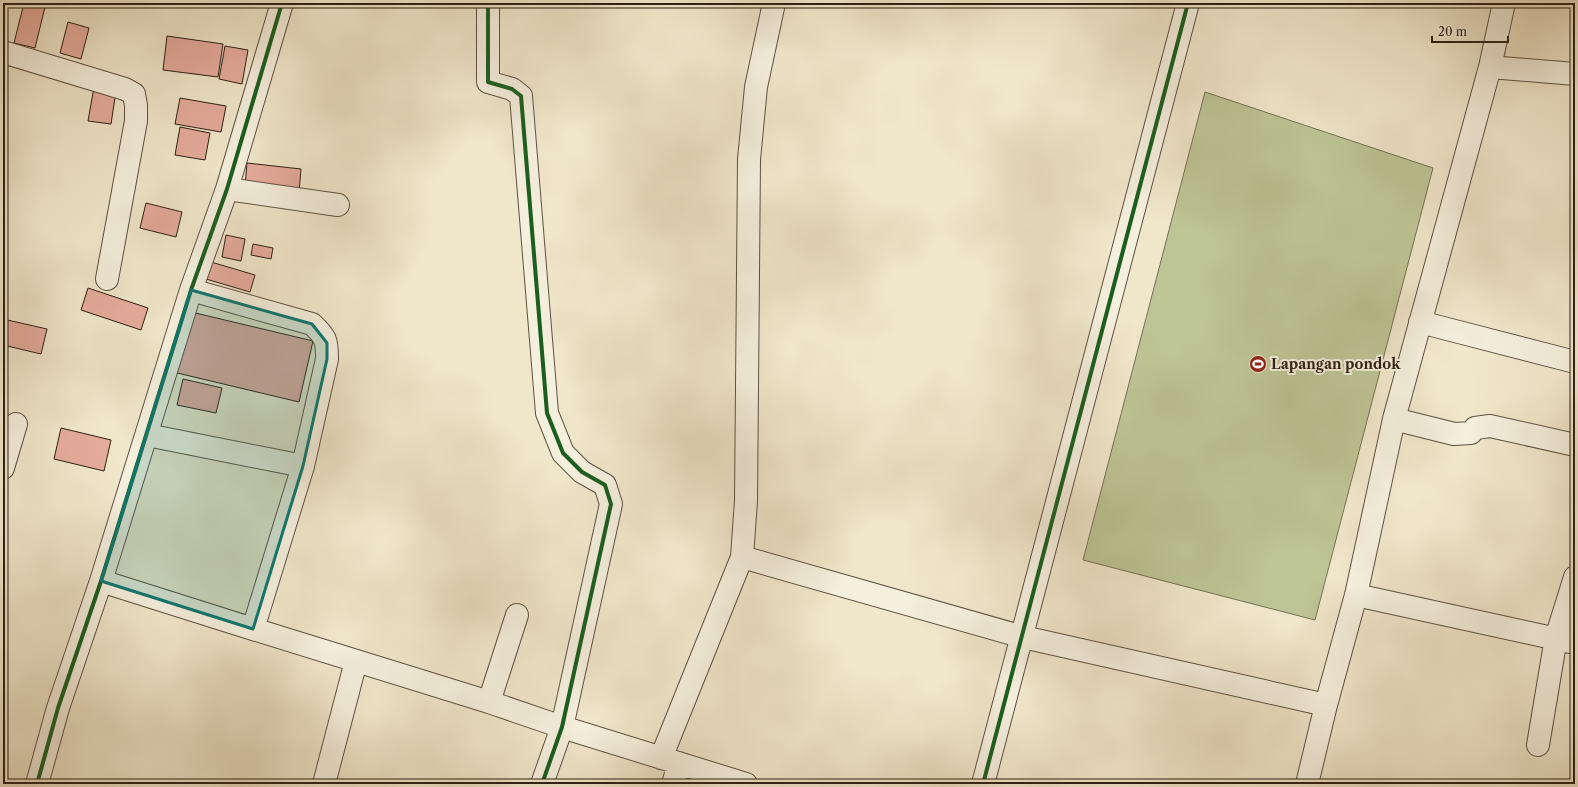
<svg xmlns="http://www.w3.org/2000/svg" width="1578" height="787" font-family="'Libre Caslon Text',serif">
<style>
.green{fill:#bdc495;stroke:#747254}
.building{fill:#e5ab9c;stroke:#2c2013}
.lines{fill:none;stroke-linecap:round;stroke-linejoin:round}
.minor-casing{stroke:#5d5241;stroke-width:24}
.minor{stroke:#f5efdd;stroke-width:22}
.cycleway-casing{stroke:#f5efdd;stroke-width:6}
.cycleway{stroke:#1b5e20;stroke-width:4}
.marked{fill:#0f766e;fill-opacity:0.2;stroke:#0f766e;stroke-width:3;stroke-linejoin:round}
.labels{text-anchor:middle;stroke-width:4;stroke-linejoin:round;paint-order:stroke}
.poi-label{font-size:14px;font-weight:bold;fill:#2c2013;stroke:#f5efdd;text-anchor:start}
</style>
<rect width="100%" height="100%" fill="#f0e6ca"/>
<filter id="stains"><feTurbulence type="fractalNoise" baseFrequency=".005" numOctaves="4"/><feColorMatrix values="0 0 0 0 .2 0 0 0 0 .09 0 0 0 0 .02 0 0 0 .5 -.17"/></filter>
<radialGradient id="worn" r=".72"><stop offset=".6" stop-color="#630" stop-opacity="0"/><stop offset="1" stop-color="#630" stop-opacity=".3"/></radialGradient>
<!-- green -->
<path class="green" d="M1205 92 1433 168 1315 620 1083 560Z"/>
<!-- building -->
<path class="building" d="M24 3H32L45 7 35 48 14 43Z
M68 22 89 28 81 59 60 53Z
M167 36 223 44 218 77 163 70Z
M225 46 248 50 242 84 219 79Z
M94 87 116 91 111 124 88 121Z
M180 98 226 106 221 132 175 124Z
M180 127 210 133 205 160 175 155Z
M247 163 301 169 299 192 245 186Z
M146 203 182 212 176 237 140 228Z
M226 235 245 239 241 261 222 257Z
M253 244 273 248 271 259 251 255Z
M211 262 255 275 250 292 206 279Z
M88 288 148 308 141 330 81 310Z
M187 311 313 341 299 402 173 372Z
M3 319 47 329 41 354 3 345Z
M183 379 222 388 216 413 177 405Z
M61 428 111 440 104 471 54 459Z"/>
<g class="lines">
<!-- minor casing -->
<g class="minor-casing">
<path id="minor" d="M488 3V82L512 89 521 96 547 413 563 453 582 472 605 485 611 504 562 727 542 784
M3 52 125 89 134 94 136 105V121L107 279
M1490 67 1575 74
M227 189 338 205
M191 290 312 324C326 337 327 340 327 359L303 466 253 629
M1420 322 1575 362
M1394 419 1454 434 1471 433 1475 428 1490 426 1575 445
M147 435 303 466
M3 468 16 424
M742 557 1023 637 1326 705
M101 581 253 629 489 702 562 727 746 784
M1356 595 1575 643
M489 702 517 615
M1538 745 1556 638 1575 577
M661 758 742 557 746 501 749 159 756 87 774 3
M325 780 356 661
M37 784 58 708 101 581 191 290 227 189 282 3
M673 784 679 763
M983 784 1188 3
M1307 784 1326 705 1356 595 1394 419 1490 67 1504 3"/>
</g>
<!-- minor -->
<use href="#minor" class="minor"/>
<!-- cycleway casing -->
<g class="cycleway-casing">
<path id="cycleway" d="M488 3V82L512 89 521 96 547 413 563 453 582 472 605 485 611 504 562 727 542 784
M37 784 58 708 101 581 191 290 227 189 282 3
M983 784 1188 3"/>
</g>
<!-- cycleway -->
<use href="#cycleway" class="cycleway"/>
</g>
<!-- marked area -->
<path class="marked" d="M191 290 312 324 327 343V359L303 466 253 629 101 581Z"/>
<!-- icons -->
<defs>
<g id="stadium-disc" transform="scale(0.9)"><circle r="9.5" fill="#8f2418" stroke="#f5efdd"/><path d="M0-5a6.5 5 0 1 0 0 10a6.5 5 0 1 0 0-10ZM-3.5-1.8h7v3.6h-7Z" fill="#fff"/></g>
</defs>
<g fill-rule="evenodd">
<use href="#stadium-disc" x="1258" y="364"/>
</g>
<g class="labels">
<!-- poi labels -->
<g class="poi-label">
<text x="1271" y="369">Lapangan pondok</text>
</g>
</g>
<!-- margin -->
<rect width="1578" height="787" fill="none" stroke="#f0e6ca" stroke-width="16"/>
<rect x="4" y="4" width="1570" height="779" fill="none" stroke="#2c2013" stroke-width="2"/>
<rect x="8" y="8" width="1562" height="771" fill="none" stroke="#2c2013"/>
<!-- scale -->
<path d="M1432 36v6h76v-6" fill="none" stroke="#2c2013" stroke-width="2"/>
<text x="1438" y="36" font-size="12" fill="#2c2013" stroke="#f5efdd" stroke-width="3" paint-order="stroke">20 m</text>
<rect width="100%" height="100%" filter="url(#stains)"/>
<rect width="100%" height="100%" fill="url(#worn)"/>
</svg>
